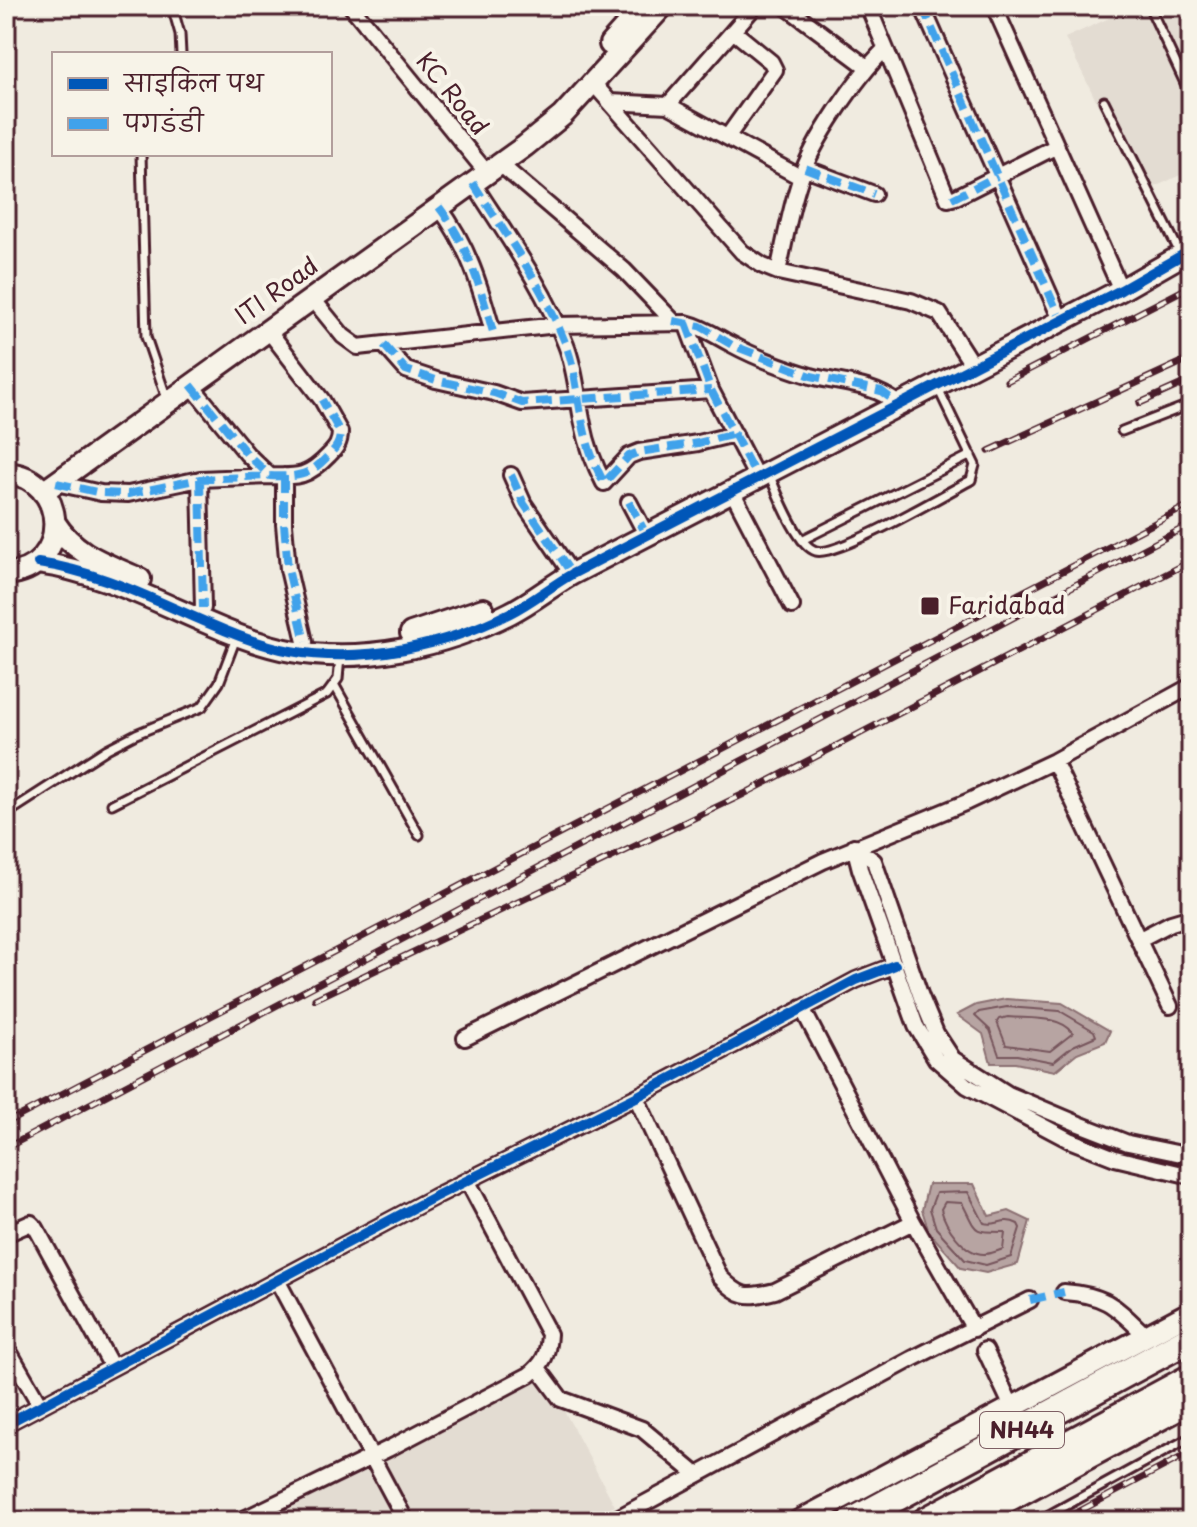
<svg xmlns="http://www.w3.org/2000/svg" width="1197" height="1527" font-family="'Playpen Sans','Playpen Sans Deva',sans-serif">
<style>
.built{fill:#e3dcd2}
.water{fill:#b7a4a2;stroke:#8b6f72;stroke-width:2}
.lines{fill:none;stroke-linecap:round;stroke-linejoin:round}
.shore{stroke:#76545b;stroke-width:2}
.lane-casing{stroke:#4a1f2b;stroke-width:13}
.street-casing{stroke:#4a1f2b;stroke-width:20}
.secondary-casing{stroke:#4a1f2b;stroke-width:26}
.highway-casing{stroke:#4a1f2b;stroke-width:32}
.lane{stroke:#f7f3e8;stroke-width:7}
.street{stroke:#f7f3e8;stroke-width:14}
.secondary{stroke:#f7f3e8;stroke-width:20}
.highway{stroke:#f7f3e8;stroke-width:26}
.rail-casing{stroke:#4a1f2b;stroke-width:7}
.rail{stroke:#f7f3e8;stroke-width:4;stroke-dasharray:12;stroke-linecap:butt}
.quiet{stroke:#40a2eb;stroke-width:8;stroke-dasharray:16 8;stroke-linecap:butt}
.cycleway-casing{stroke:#f7f3e8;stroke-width:15}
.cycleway{stroke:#0057b8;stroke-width:10}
.poi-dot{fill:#4a1f2b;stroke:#f7f3e8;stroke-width:3}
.labels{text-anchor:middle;stroke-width:8;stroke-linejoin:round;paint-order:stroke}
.shield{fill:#f7f3e8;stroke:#7e5f64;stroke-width:2}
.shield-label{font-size:22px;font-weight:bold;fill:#4a1f2b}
.street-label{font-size:24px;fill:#4a1f2b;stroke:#f7f3e8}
.poi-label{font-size:24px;fill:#4a1f2b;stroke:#f7f3e8;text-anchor:start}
</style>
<rect width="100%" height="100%" fill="#f0ebe0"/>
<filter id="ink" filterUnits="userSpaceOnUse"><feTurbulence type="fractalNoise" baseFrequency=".0125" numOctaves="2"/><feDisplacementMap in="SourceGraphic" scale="16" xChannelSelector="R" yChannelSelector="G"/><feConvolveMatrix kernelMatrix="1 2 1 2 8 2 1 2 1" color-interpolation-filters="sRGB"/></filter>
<g filter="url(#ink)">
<!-- built -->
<path class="built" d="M1136 6H1191V170L1142 193 1065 38Z
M544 1373 615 1506 586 1521H267Z"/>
<!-- water -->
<path class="water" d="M1006 999 1062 1003 1110 1031 1105 1042 1077 1053 1055 1071 1015 1063H991L983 1034 957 1015 976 1005Z
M928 1184H974L989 1216 1009 1211 1030 1221 1018 1264 986 1273 961 1268 929 1232 922 1210Z"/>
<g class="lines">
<!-- shore -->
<path class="shore" d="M1007 1007 1060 1011 1094 1031 1096 1036 1073 1046 1053 1062 1017 1055H999L990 1030 975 1016 979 1012Z
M1008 1017C1029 1019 1060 1015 1073 1033L1050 1051 1006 1045 997 1022 999 1019Z
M936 1193 968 1192 984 1223C997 1227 1003 1216 1018 1224L1020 1228 1011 1257 986 1265 965 1260 936 1228 930 1209Z
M945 1202 962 1203C978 1233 971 1232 1005 1232L1003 1249C998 1251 990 1254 984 1254 964 1254 945 1226 941 1209Z"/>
<!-- lane casing -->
<g class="lane-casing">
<path id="lane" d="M172 6 180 34 181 54
M1149 6 1191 96
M1104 101 1180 253
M141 154 146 337 167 399
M1122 431 1191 404
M769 474C777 492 797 546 816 551 836 558 947 493 971 480L975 465 937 386
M802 540 971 455
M335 686 419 835
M112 804 327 694 338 679 340 657
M6 814 107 749 136 734 202 707 219 683 236 638
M1038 1521 1191 1437"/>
</g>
<!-- street casing -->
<g class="street-casing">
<path id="street" d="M351 6 487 173
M785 6 867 67
M868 6 948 199 956 197 1057 146
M922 6 1061 320
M994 6 1121 290
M593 83 742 252 763 266 778 272 911 301 939 313 973 366
M610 102 668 105 800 177
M668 105 755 6
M728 136 775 70 771 62 733 31
M500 164 624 270 673 321
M805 168 874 194
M473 183C506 235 544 287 566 345 576 370 577 398 583 424 587 445 594 464 604 483L629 456 639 452 698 443 735 434
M439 207C468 245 480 286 493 332
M778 272C785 241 790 209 800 180 812 141 857 77 885 49
M312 298 343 336 358 347 557 325 686 323C703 327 716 336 731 344 755 357 784 368 811 376 841 384 871 383 897 403
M686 323 711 390 757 478
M384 345 406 370 436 380 494 393 522 403 711 390
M191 385 247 454 270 476C299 477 308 477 329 455 336 448 340 443 340 432L322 400 268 330
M511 475 524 504 572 574
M284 476V524L288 569 305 642
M200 479 203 608
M56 483 101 493 128 494 200 479 270 476
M732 491 792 606
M629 502 647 536
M1054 761 1170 1006
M854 846 860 869 916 1026 936 1059 967 1086 1069 1140 1115 1158 1191 1176
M854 846 874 861 921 997 936 1033 953 1059 1008 1094 1079 1124 1128 1143 1191 1156
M1140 939 1171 923 1191 917
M802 1008 913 1222 974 1329
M465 1038 823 861 967 802 1054 761 1191 686
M636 1097 720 1277C741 1298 746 1298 775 1291L913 1222
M6 1234 31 1223 36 1228 112 1367
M277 1280 406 1521
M1064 1292C1107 1295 1116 1307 1145 1335
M6 1346 40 1405
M985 1350 1012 1407
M538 1368 561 1399 642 1429 697 1475
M6 1424 434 1197 636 1097 856 980 895 965
M240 1521 388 1449 529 1375C544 1363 548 1354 549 1334L467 1180
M612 1521 912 1359 1030 1300"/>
</g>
<!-- secondary casing -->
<g class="secondary-casing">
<path id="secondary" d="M610 44 644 6
M6 473C69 477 72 570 6 574
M43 492 525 146 562 116 663 6
M55 523C75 555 107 564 140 579
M38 563C99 571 153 600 210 624 235 635 263 646 291 651 363 664 445 646 510 613 532 602 551 586 572 574L1121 290 1191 250
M411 633 483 609
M799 1521 1191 1312
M971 1521 1191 1403"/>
</g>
<!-- highway casing -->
<g class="highway-casing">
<path id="highway" d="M853 1521 1191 1338
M926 1521 1191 1378"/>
</g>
<!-- lane -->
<use href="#lane" class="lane"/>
<!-- street -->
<use href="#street" class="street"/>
<!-- secondary -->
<use href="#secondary" class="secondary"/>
<!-- highway -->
<use href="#highway" class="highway"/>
<!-- rail casing -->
<g class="rail-casing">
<path id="rail" d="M1007 381 1191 286
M1140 403 1191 380
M989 451 1191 358
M315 999 744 794 1191 561
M6 1123 1191 504
M6 1148 1191 524
M1061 1521 1191 1452"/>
</g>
<!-- rail -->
<use href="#rail" class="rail"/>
<!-- quiet -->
<path class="quiet" d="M922 6 1061 320
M805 168 874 194
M473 183C506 235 544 287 566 345 576 370 577 398 583 424 587 445 594 464 604 483L629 456 639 452 698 443 735 434
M952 199 997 176
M439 207C468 245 480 286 493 332
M673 321 700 326 732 345 811 376 881 391 897 403
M686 323 711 390 757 478
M384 345 406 370 436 380 494 393 522 403 711 390
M191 385 247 454 270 476C299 477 308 477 329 455 336 448 340 443 340 432L322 400
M511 475 524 504 572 574
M284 476V524L288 569 305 642
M200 479 203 608
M56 483 101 493 128 494 200 479 270 476
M629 502 647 536
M1030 1300 1064 1292"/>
<!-- cycleway casing -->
<g class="cycleway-casing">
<path id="cycleway" d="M38 563C99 571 153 600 210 624 235 635 263 646 291 651 363 664 445 646 510 613 532 602 551 586 572 574L1121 290 1191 250
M6 1424 434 1197 636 1097 856 980 895 965"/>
</g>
<!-- cycleway -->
<use href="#cycleway" class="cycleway"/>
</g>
</g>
<!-- markers -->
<rect class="poi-dot" x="920" y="596" width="20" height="20" rx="4"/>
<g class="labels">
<!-- shield labels -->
<rect class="shield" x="980" y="1412" width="84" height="36" rx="6"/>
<g class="shield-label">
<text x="1022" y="1438">NH44</text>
</g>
<!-- street labels -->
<g class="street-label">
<text transform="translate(452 94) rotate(51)" y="8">KC Road</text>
<text transform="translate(277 291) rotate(-36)" y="8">ITI Road</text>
</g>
<!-- poi labels -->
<g class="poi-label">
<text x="948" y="614">Faridabad</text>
</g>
</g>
<!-- margin -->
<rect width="1197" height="1527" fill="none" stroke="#f7f3e8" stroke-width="32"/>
<rect x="16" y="16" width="1165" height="1495" fill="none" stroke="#4a1f2b" stroke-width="3" filter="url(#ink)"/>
<!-- legend -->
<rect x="52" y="52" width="280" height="104" fill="#f7f3e8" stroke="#b29e9c" stroke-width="2"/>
<rect x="68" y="78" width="40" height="12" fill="#0057b8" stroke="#b29e9c" stroke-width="2"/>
<text x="124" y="92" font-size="24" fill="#4a1f2b">साइकिल पथ</text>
<rect x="68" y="118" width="40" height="12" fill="#40a2eb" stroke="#b29e9c" stroke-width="2"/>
<text x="124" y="132" font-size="24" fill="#4a1f2b">पगडंडी</text>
</svg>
